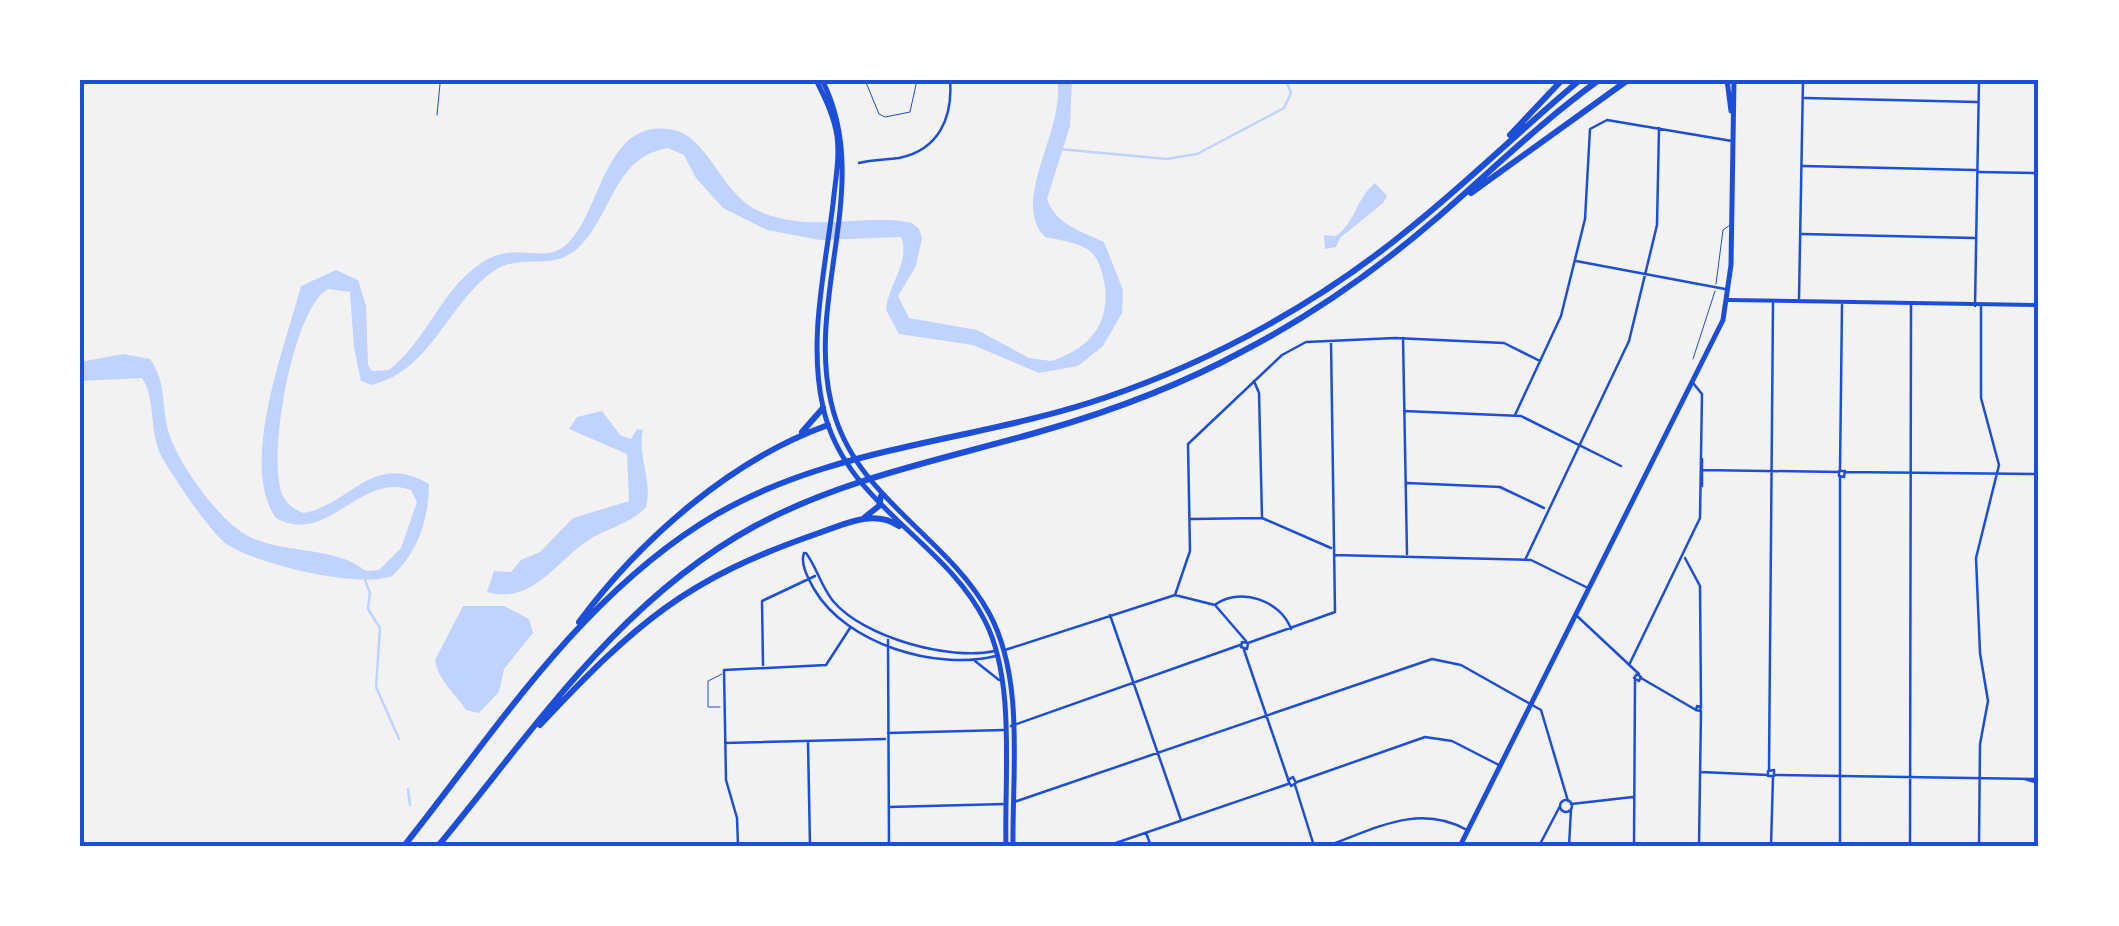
<svg xmlns="http://www.w3.org/2000/svg" width="2119" height="926" font-family="'Source Sans 3',sans-serif">
<style>
.water{fill:#bfd3fe}
.lines{fill:none;stroke-linecap:round;stroke-linejoin:round}
.stream{stroke:#bfd3fe;stroke-width:2.5}
.service{stroke:#1d4ed8;stroke-width:1}
.minor{stroke:#1d4ed8;stroke-width:2.5}
.tertiary{stroke:#1d4ed8;stroke-width:4}
.primary{stroke:#1d4ed8;stroke-width:5}
.motorway{stroke:#1d4ed8;stroke-width:6}
.neatline{fill:none;stroke:#1d4ed8;stroke-width:4}
</style>
<rect width="100%" height="100%" fill="#f2f2f2"/>
<!-- water -->
<path class="water" d="M1057 80H1072L1070 126 1047 199C1056 225 1081 231 1104 242L1123 290 1122 313 1103 346 1078 366 1039 373 973 345 899 334 886 310C888 284 911 262 901 237L820 240 767 230 723 208 696 178 684 155 668 148C615 157 613 211 582 244 555 274 524 252 495 270 447 303 432 371 371 385L361 381 354 348 350 292 328 289C293 308 267 456 282 494 287 504 294 510 304 513 352 504 372 451 429 484 429 518 418 553 392 576 358 589 260 565 228 545 212 535 174 478 163 459 148 434 157 401 142 378L80 381V362L123 354 150 359C165 380 162 401 167 426 174 459 218 520 248 536 284 555 332 545 366 571L379 570 401 548 417 502 411 490C360 471 328 547 276 518 238 465 286 344 301 286L336 270 358 280 366 306 368 365 372 371 389 370C425 342 441 292 477 266 517 236 542 268 568 243 602 210 605 115 674 130 710 139 721 195 761 212 814 234 866 212 912 223L919 229 922 238 916 266 898 296 909 318 977 330 1029 358 1051 361C1088 349 1109 326 1105 287 1103 275 1100 259 1090 251 1078 242 1059 240 1045 237 1009 201 1067 127 1057 80Z
M1375 183 1387 196 1383 203 1340 238 1336 247 1325 249 1324 235 1336 236C1356 222 1355 200 1375 183Z
M602 411 621 436 631 439 637 429 643 430C637 456 653 480 646 507 630 525 605 528 586 542 554 564 531 605 487 592L494 571 511 572 521 560 540 552 573 518 629 501 627 454 569 429 577 417Z
M463 606H504L529 619 533 633 504 669 499 692 479 713 466 710C455 693 438 680 435 660Z"/>
<g class="lines">
<!-- stream -->
<path class="stream" d="M1059 149 1167 159 1197 154 1284 108 1291 93 1286 80
M365 580 370 593 368 609 380 628 376 687 399 739
M408 789 410 805"/>
<!-- service -->
<path class="service" d="M865 80 879 114 885 117 910 112 917 80
M437 115 440 84
M1716 284 1723 230 1730 225
M1693 359 1715 291
M720 707H708V681L722 674"/>
<!-- minor -->
<path class="minor" d="M427 80H441
M1805 98 1977 102
M859 163C872 159 886 160 899 158 939 150 953 117 950 80
M1803 166 1975 170
M1979 172 2039 173
M1802 234 1974 238
M1576 261 1725 289
M1799 298 1803 80
M1975 306 1979 80
M1403 338 1407 554
M1254 381 1259 393 1262 517
M1404 411 1521 416 1621 466
M1515 415 1561 316 1585 219 1590 129 1607 120 1732 141
M1702 470 1839 472
M1840 470 1842 305
M1839 471H1845L1844 477 1839 476Z
M1845 472 2039 474
M1840 477V846
M1407 483 1500 487 1544 508
M1702 486V459
M1191 519 1262 518 1331 548
M804 553C800 564 808 578 814 589 846 644 936 671 996 656
M806 553C816 566 821 586 833 601 863 637 949 661 995 651
M1334 555 1531 560 1588 588
M1685 558 1700 586 1701 706
M1525 560 1629 341 1657 225 1659 128
M1175 595 1190 551 1188 444 1282 355 1306 342 1395 338 1504 343 1540 361
M1216 604C1242 587 1281 601 1291 629
M1110 615 1181 820
M1577 616 1639 674
M888 640 889 846
M1242 642 1248 643 1247 649 1241 647Z
M1248 643 1335 612 1331 341
M1005 650 1175 595 1215 605 1246 641
M1244 650 1288 779
M975 661 999 680
M763 665 762 601 815 576
M1629 665 1700 518 1702 394 1693 383
M1637 674 1641 677 1639 681 1634 678Z
M1641 678 1696 710
M1697 706 1701 707 1700 711 1696 710Z
M1011 726 1240 645
M888 733 1004 730
M808 742 810 846
M725 743 885 739
M1769 770 1773 303
M1774 770V776H1768V771Z
M1701 772 1768 775
M1775 775 2039 779
M1293 777 1296 783 1291 786 1288 780Z
M2024 779 2039 783
M1297 782 1425 737 1452 741 1499 765
M1295 785 1314 846
M1560 806a6 6 0 1 1 12 0a6 6 0 1 1-12 0Z
M1014 802 1432 659 1461 665 1541 710 1568 801
M1571 804 1633 797
M889 807 1005 804
M1146 833 1151 846
M738 846 737 818 726 780 724 670 826 665 850 628
M1107 846 1288 784
M1327 846C1375 829 1418 803 1467 830
M1539 846 1560 806
M1569 846 1571 809
M1634 846 1635 680
M1699 846 1701 711
M1771 846 1773 777
M1910 846 1911 305
M1979 846 1980 744 1988 701 1980 653 1976 558 1999 465 1981 398V306"/>
<!-- tertiary -->
<path class="tertiary" d="M1728 300 2039 305"/>
<!-- primary -->
<path class="primary" d="M816 80C825 98 834 116 837 136 840 159 835 182 833 204 825 270 808 341 823 407 844 504 944 539 985 621 1016 681 1004 779 1006 846
M822 80C874 181 806 295 831 402 852 497 945 533 989 613 1025 679 1012 773 1013 846
M1727 80 1731 111
M1460 846 1723 320 1731 265 1734 80"/>
<!-- motorway -->
<path class="motorway" d="M1510 135 1562 80
M1471 193 1628 80
M802 432 823 408
M865 517 879 506 881 496
M579 622C640 540 730 460 828 425
M540 725C636 623 685 579 819 533 845 524 874 509 899 526
M404 846C494 733 575 605 699 525 822 445 971 444 1107 397 1215 360 1320 302 1409 229 1468 182 1522 128 1580 80
M438 846C534 730 619 600 755 526 844 478 945 459 1042 431 1112 411 1181 385 1245 350 1314 314 1379 268 1438 217 1491 171 1542 121 1599 80"/>
</g>
<!-- border -->
<rect width="2119" height="926" fill="none" stroke="#ffffff" stroke-width="165"/>
<rect x="82" y="82" width="1954" height="762" class="neatline"/>
</svg>
